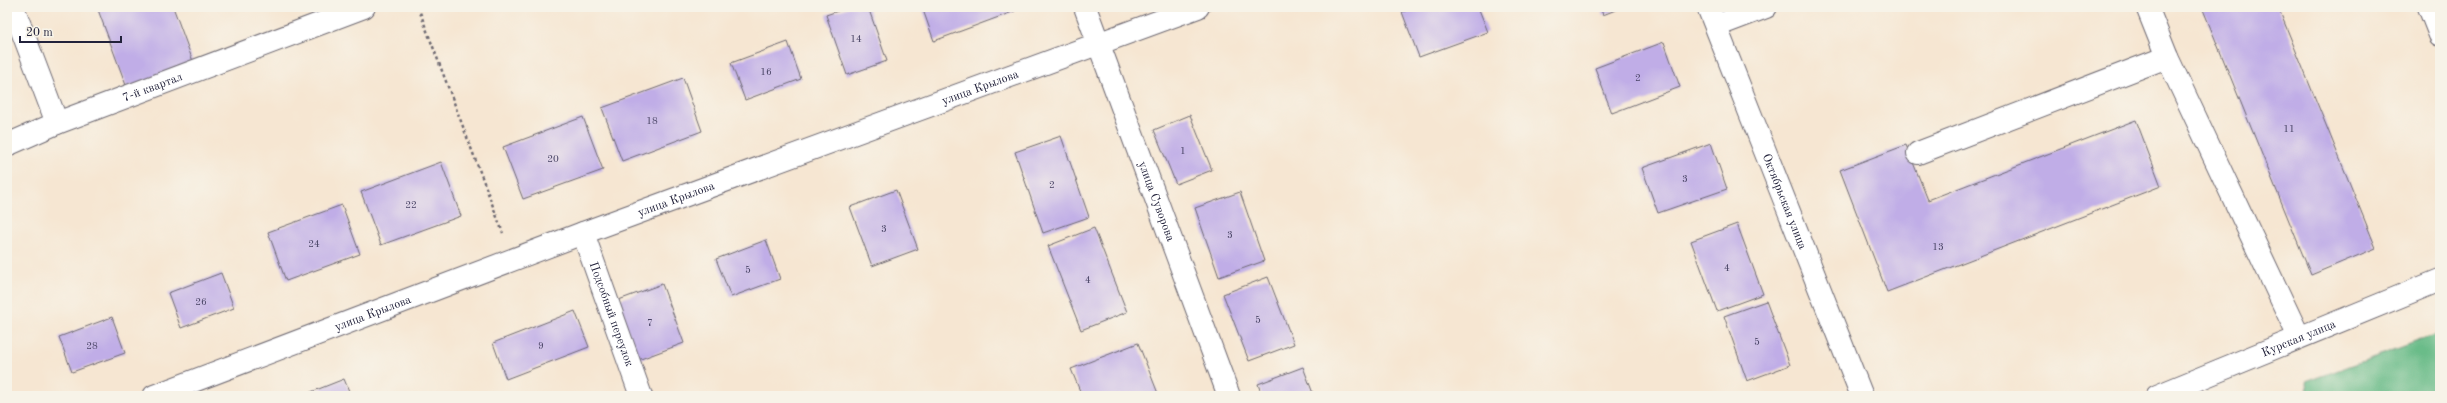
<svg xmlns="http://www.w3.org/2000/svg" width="2447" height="403" font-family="'Old Standard TT',serif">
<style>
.forest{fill:#6abc89;stroke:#466f62}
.building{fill:#c0ade7}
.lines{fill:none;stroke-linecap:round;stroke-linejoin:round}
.minor-casing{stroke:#6c6770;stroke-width:24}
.path{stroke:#6c6770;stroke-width:2.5;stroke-dasharray:3 3;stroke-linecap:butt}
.minor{stroke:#fff;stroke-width:22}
.labels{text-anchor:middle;stroke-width:3.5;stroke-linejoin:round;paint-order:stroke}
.number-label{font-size:10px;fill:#4a4566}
.street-label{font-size:12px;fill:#22223b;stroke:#f7f3e8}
</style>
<rect width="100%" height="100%" fill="#f7f3e8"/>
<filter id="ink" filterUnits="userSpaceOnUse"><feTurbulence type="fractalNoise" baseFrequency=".025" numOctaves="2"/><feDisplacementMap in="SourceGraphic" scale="8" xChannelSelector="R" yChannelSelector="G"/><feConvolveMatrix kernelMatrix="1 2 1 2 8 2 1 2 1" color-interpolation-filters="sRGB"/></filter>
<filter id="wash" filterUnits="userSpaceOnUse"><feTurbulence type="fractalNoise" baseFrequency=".012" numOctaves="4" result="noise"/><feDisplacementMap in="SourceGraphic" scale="16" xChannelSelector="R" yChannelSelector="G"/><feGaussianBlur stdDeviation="0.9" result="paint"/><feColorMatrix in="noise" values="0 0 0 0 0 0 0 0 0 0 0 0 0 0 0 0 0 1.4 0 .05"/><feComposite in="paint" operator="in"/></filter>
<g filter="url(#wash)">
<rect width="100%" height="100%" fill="#f6e6d2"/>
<!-- forest -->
<path class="forest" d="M2440 333V396H2307L2306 382Z"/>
<g id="blocks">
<!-- building -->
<path class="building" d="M97 7H173L194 64 127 88Z
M849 7H868L887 61 847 75 826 15Z
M922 7H1013L1015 11 934 41Z
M1417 7H1478L1488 32 1419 57 1402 12Z
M1600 7H1623L1603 15Z
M2202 7H2278L2376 248 2311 275Z
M788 42 801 79 745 100 731 63Z
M1664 42 1680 87 1612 113 1595 68Z
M683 78 702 131 622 161 602 108Z
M1190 115 1212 170 1176 184 1154 130Z
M583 117 603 170 523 199 503 147Z
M2136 120 2161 186 1887 292 1840 170 1906 145 1928 200Z
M1061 136 1089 217 1043 233 1015 152Z
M1711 143 1727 189 1658 213 1642 168Z
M441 162 461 216 381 245 361 192Z
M896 190 918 249 872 266 850 207Z
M1240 192 1264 261 1219 277 1195 208Z
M342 205 360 254 286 281 268 232Z
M1737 224 1763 294 1717 311 1691 241Z
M1094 228 1127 312 1081 330 1048 246Z
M766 240 780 279 731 297 716 259Z
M221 273 234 308 181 328 168 293Z
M1268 277 1294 344 1249 361 1223 294Z
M662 284 684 343 638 360 616 301Z
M1766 301 1790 365 1747 381 1724 316Z
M575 311 589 347 506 379 493 343Z
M112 317 125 353 72 372 59 337Z
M1138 343 1159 396H1082L1071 369Z
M1303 367 1314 396H1262L1258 384Z
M344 379 351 396H301Z"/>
</g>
</g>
<g filter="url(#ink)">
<use href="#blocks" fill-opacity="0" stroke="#6c6770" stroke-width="1"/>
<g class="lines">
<!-- minor casing -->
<g class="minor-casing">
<g id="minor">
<path id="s1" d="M13 7 57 123 364 7"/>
<path id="s2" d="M1085 7 1229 396"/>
<path id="s3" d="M1708 7 1862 396"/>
<path d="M2147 7 2167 57 2299 337"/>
<path d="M2429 7 2440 35"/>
<path d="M1716 26 1766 7"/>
<path d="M7 145 57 123"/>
<path d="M1918 153 2167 57"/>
<path id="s4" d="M583 233 641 396"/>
<path id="s5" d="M154 396 583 233 1198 7"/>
<path id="s6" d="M2157 396 2440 280"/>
</g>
</g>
<!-- path -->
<path class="path" d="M418 7 503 233"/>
<!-- minor -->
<use href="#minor" class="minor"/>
</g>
</g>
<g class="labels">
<!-- number labels -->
<g class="number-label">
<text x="856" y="42">14</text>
<text x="766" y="75">16</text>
<text x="1638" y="81">2</text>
<text x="652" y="124">18</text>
<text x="2289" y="132">11</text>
<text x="1183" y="154">1</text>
<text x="553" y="162">20</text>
<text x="1685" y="182">3</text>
<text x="1052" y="188">2</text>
<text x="411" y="208">22</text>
<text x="884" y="232">3</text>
<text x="1230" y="238">3</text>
<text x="314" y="247">24</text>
<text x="1938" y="250">13</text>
<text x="1727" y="271">4</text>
<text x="748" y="273">5</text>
<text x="1088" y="283">4</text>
<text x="201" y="305">26</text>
<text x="1258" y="323">5</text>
<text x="650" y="326">7</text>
<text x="1757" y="345">5</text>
<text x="92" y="349">28</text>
<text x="541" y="349">9</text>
</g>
<!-- street labels -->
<g class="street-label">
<text dy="4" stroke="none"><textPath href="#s1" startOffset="226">7-й квартал</textPath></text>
<text dy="4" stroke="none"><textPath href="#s5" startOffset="882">улица Крылова</textPath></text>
<text dy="4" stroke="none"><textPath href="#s5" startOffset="558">улица Крылова</textPath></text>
<text dy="4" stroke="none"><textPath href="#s2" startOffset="207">улица Суворова</textPath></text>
<text dy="4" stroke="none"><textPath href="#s3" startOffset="209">Октябрьская улица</textPath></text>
<text dy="4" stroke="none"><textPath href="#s5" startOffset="234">улица Крылова</textPath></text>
<text dy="4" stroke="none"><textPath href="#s4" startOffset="86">Подсобный переулок</textPath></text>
<text dy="4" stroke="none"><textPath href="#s6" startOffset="153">Курская улица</textPath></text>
</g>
</g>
<!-- margin -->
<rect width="2447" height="403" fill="none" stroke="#f7f3e8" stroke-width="24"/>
<!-- scale -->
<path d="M20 36v6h101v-6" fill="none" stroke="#22223b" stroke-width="2"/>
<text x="26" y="36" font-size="12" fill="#22223b" stroke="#f7f3e8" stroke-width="3" paint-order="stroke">20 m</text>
</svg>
